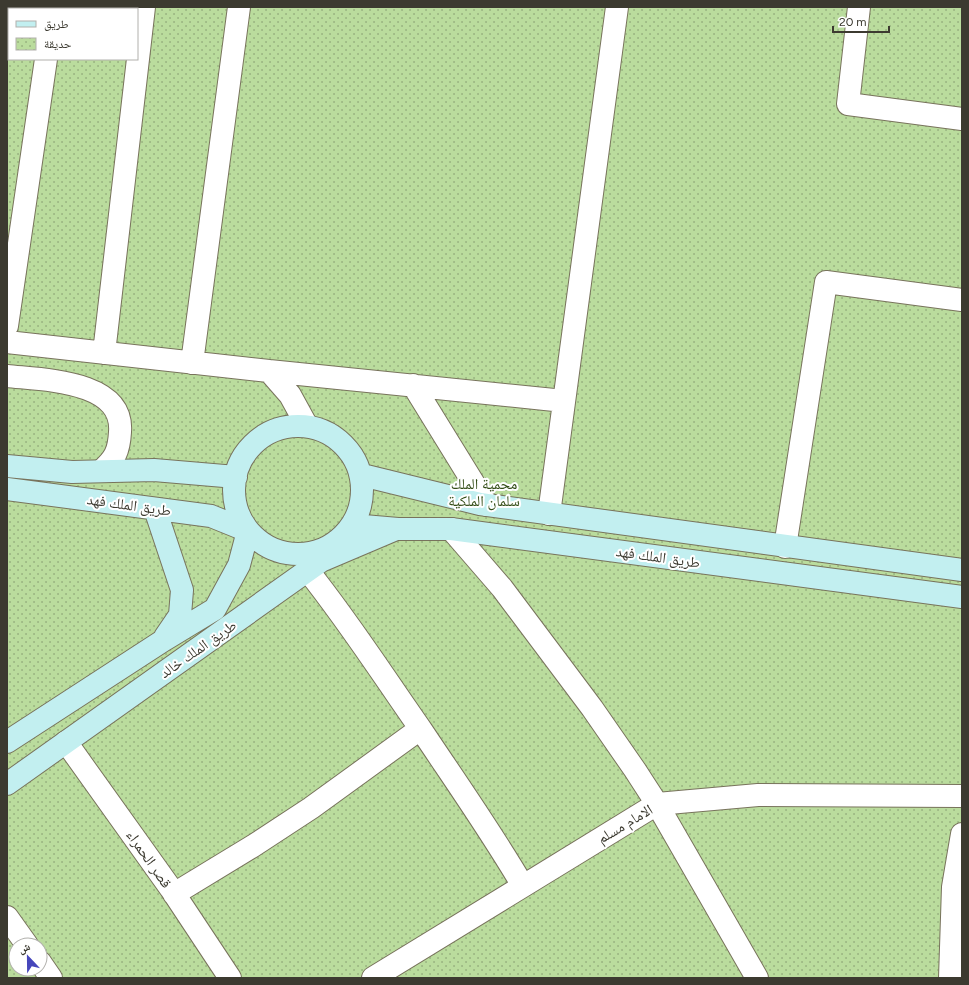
<svg xmlns="http://www.w3.org/2000/svg" width="969" height="985" font-family="Figtree,'Noto Naskh Arabic',sans-serif">
<style>
.park{fill:url(#park-dots);fill-rule:evenodd}
.lines{fill:none;stroke-linecap:round;stroke-linejoin:round}
.street-casing{stroke:#78735c;stroke-width:24}
.secondary-casing{stroke:#78735c;stroke-width:24}
.street{stroke:#fff;stroke-width:22}
.secondary{stroke:#c2eff0;stroke-width:22}
.labels{text-anchor:middle;stroke-width:4;stroke-linejoin:round;paint-order:stroke}
.park-label{font-size:15px;fill:#334d17;stroke:#fff}
.street-label{font-size:15px;fill:#3c3a30;stroke:#fff}
</style>
<defs>
<pattern id="park-dots" width="8" height="8" patternUnits="userSpaceOnUse"><rect width="8" height="8" fill="#badc9d"/><path d="M2 2h.1M6 6h.1" fill="none" stroke="#98b380" stroke-width="1.8" stroke-linecap="round"/></pattern>
</defs>
<rect width="100%" height="100%" fill="#fcf6dc"/>
<!-- park -->
<path class="park" d="M7 7H962V978H7ZM9 9H137V59H9ZM16 945H40V969H16Z"/>
<g class="lines">
<!-- street casing -->
<g class="street-casing">
<path id="street" d="M859 7 848 104 962 119
M54 9V7
M7 326 46 59
M7 342 269 371 290 395 307 426
M104 353 144 7
M192 363 239 7
M269 371 564 401
M7 376C43 380 124 380 120 432 119 451 115 459 101 471
M413 385 487 505
M549 514 617 7
M451 529 502 588 592 708 635 770 657 804 757 978
M785 547 826 282 962 300
M308 571C349 622 384 677 422 731 456 782 492 833 523 886
M66 742 171 889 230 978
M174 894 253 846 311 808 420 729
M7 917 27 945
M40 962 51 978
M373 978 657 804 758 795 962 796
M950 978 953 887 962 834"/>
</g>
<!-- secondary casing -->
<g class="secondary-casing">
<path id="secondary" d="M234 490a64 64 0 1 1 128 0a64 64 0 1 1-128 0Z
M7 466 72 472 154 470 236 477
M362 475 480 504 962 570
M7 489 211 516 248 531 239 565 215 609 164 640 7 742
M155 509 182 590 180 615 165 637
M352 525 398 529H451L962 597
M7 784 321 561 394 530"/>
</g>
<!-- street -->
<use href="#street" class="street"/>
<!-- secondary -->
<use href="#secondary" class="secondary"/>
</g>
<g class="labels">
<!-- park labels -->
<g class="park-label">
<text x="484" y="489">محمية الملك<tspan x="484" dy="17">سلمان الملكية</tspan></text>
</g>
<!-- street labels -->
<g class="street-label">
<text transform="translate(129 505) rotate(8)" y="5">طريق الملك فهد</text>
<text transform="translate(658 557) rotate(8)" y="5">طريق الملك فهد</text>
<text transform="translate(198 649) rotate(-35)" y="5">طريق الملك خالد</text>
<text transform="translate(625 824) rotate(-31)" y="5">الامام مسلم</text>
<text transform="translate(149 859) rotate(55)" y="5">قصر الحمراء</text>
</g>
</g>
<!-- border -->
<rect width="969" height="985" fill="none" stroke="#3c3a30" stroke-width="16"/>
<!-- legend -->
<rect x="8" y="8" width="130" height="52" fill="#ffffff" stroke="#b1b0ac"/>
<rect x="16" y="21" width="20" height="6" fill="#c2eff0" stroke="#b1b0ac"/>
<text x="44" y="28" font-size="12" fill="#3c3a30">طريق</text>
<rect x="16" y="38" width="20" height="12" fill="url(#park-dots)" stroke="#b1b0ac"/>
<text x="44" y="48" font-size="12" fill="#3c3a30">حديقة</text>
<!-- north arrow -->
<g transform="translate(28 957) rotate(338)"><circle r="19" fill="#ffffff" stroke="#b1b0ac"/>
<path d="M0-3L7 15L0 10L-7 15Z" fill="#4646bb"/>
<text y="-6" font-size="11" font-weight="bold" text-anchor="middle" fill="#3c3a30">ش</text>
</g>
<!-- scale -->
<path d="M833 26v6h56v-6" fill="none" stroke="#3c3a30" stroke-width="2"/>
<text x="839" y="26" font-size="12" fill="#3c3a30" stroke="#ffffff" stroke-width="3" paint-order="stroke">20 m</text>
</svg>
